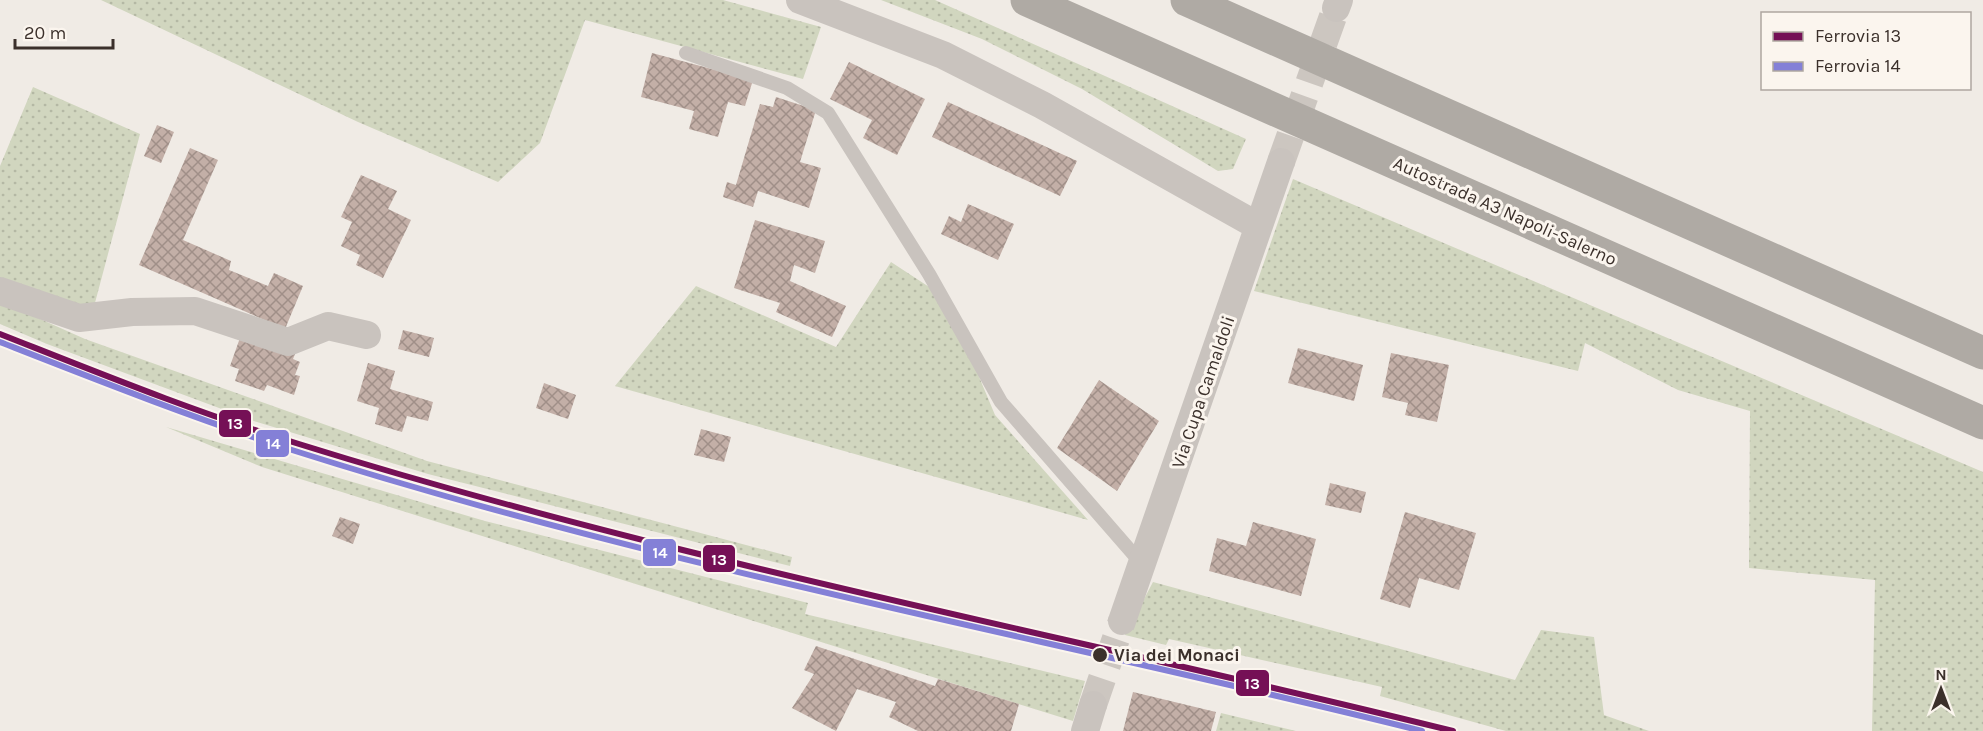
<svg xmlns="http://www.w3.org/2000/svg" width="1983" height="731" font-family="Karla,sans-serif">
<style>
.grass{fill:url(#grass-dots)}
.building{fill:url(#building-cross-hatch)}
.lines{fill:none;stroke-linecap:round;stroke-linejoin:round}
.minor-tunnel{stroke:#ccc6c0;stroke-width:28;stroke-dasharray:28 14;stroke-linecap:butt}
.service{stroke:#c9c3be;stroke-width:14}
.minor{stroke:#c9c3be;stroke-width:28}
.motorway{stroke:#afaaa4;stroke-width:33}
.rail-1-casing{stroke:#fbf5ee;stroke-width:10}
.rail-2-casing{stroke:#fbf5ee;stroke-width:10}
.rail-1{stroke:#751056;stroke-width:6}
.rail-2{stroke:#8480d7;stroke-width:6}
.stop-dot{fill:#3b302b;stroke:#fbf5ee;stroke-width:2}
.labels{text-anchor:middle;stroke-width:6;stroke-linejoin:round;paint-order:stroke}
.street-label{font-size:18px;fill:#3b302b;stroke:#fbf5ee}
.stop-label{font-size:18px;font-weight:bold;fill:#3b302b;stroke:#fbf5ee;text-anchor:start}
.line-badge{stroke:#fbf5ee;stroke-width:2}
.badge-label{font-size:16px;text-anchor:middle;font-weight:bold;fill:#fff}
</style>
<defs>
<pattern id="grass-dots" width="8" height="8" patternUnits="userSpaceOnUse" patternTransform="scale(1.5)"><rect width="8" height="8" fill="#d1d6bf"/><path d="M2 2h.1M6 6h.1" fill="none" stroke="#b4b8a4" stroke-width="1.8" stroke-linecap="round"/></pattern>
<pattern id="building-cross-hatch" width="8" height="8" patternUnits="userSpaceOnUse" patternTransform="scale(1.5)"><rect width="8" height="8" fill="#c3afa7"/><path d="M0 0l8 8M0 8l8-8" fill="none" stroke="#a08f88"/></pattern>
</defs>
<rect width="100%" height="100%" fill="#f0ebe5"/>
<!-- grass -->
<path class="grass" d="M101 0H723L821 27 803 79 585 20 540 143 498 182 358 122Z
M881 0H935L1246 139 1233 169 1218 171 1082 89 982 39Z
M33 87 140 134 92 314 0 281V166Z
M1293 179 1983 472V731H1872L1875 580 1749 568 1750 411 1678 390 1585 343 1578 371 1254 291Z
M891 262 946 298 995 415 1088 520 615 386 696 286 836 347Z
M0 301 85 339 427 461 792 557 790 566 428 474 257 422 47 344 0 324Z
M166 427 485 521 808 603 805 614 1085 681 1073 721 262 467Z
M1153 582 1515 680 1541 630 1594 637 1604 715 1649 731H1506L1380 696 1382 687 1169 639 1166 645 1125 635Z
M1221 713 1296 731H1216Z"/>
<!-- building -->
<path class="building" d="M652 53 753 80 745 106 728 102 718 137 689 129 694 111 641 97Z
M849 62 925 99 897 155 863 138 872 120 830 99Z
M776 97 816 110 800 162 821 168 809 208 758 191 753 207 723 197 727 182 736 185 760 104 773 107Z
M948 102 1077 161 1060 196 932 137Z
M157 125 174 132 161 163 144 156Z
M190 148 218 160 183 240 231 261 229 270 268 286 274 273 303 286 285 329 139 265Z
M361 175 397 191 388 209 411 220 383 278 356 265 360 255 341 246 352 222 341 217Z
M968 204 1014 224 998 260 941 234 949 216 961 222Z
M755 220 825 241 815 273 794 265 790 281 846 306 832 337 776 312 780 303 734 288Z
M403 330 434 338 429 357 398 349Z
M241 335 295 354 293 359 300 362 295 375 300 376 294 395 267 385 264 391 235 381 239 369 230 366Z
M1298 348 1363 365 1354 401 1288 383Z
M1391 353 1449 365 1437 422 1405 415 1408 403 1382 397Z
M368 363 395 371 390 389 433 402 428 421 407 416 402 432 375 424 379 408 357 401Z
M1099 380 1159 421 1117 491 1057 448Z
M544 383 576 395 568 419 536 408Z
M701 429 731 437 724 462 694 455Z
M1330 483 1366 492 1361 513 1325 505Z
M1405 512 1476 533 1459 590 1419 578 1410 608 1380 599Z
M340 517 360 524 353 544 332 536Z
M1253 522 1316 539 1301 596 1209 571 1217 538 1246 546Z
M816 646 935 686 938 679 1019 704 1011 731H918L889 717 896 702 857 689 836 731 792 708 814 674 804 670Z
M1133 692 1216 712 1211 731H1123Z"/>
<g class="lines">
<!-- minor-tunnel -->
<path class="minor-tunnel" d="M1281 162 1336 8
M1093 705 1122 621"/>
<!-- service -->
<path class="service" d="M686 53 787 88 828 113 929 274 1001 402 1142 564"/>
<!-- minor -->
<path class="minor" d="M800 0 943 55 1042 105 1258 226
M1336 8 1339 0
M0 291 79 318 132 312 195 311 288 342 328 326 367 335
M1122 621 1281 162
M1085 731 1093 705"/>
<!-- motorway -->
<path class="motorway" d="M1027 0 1983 423
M1187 0 1983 353"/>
<!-- rail-1 casing -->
<g class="rail-1-casing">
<path id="rail-1" d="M0 334C99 373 197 413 299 444 677 562 1068 635 1453 731"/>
</g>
<!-- rail-2 casing -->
<g class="rail-2-casing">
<path id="rail-2" d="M0 342C97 380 193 418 292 450 662 568 1046 637 1422 731"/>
</g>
<!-- rail-1 -->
<use href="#rail-1" class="rail-1"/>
<!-- rail-2 -->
<use href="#rail-2" class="rail-2"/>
</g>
<!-- markers -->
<circle class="stop-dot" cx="1100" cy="655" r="8"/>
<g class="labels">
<!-- street labels -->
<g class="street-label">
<text transform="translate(1505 211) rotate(24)" y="6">Autostrada A3 Napoli-Salerno</text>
<text transform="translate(1203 392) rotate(-71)" y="6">Via Cupa Camaldoli</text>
</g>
<!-- stop labels -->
<g class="stop-label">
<text x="1114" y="661">Via dei Monaci</text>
</g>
</g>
<g class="line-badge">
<rect x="218" y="409" width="34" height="29" rx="6" fill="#751056"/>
<rect x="255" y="429" width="35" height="29" rx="6" fill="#8480d7"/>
<rect x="642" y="538" width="35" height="29" rx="6" fill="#8480d7"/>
<rect x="702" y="544" width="34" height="29" rx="6" fill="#751056"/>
<rect x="1235" y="669" width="35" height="28" rx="6" fill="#751056"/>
</g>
<g class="badge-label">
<text x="235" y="429">13</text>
<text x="273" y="449">14</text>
<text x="660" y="558">14</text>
<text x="719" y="565">13</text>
<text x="1252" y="689">13</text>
</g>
<!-- legend -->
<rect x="1761" y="12" width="210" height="78" fill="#fbf5ee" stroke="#aea6a0" stroke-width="1.5"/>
<rect x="1773" y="32" width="30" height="9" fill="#751056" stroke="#aea6a0" stroke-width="1.5"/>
<text x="1815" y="42" font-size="18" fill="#3b302b">Ferrovia 13</text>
<rect x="1773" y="62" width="30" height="9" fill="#8480d7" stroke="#aea6a0" stroke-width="1.5"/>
<text x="1815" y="72" font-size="18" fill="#3b302b">Ferrovia 14</text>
<!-- north arrow -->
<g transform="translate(1941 689)" stroke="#fbf5ee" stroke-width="4.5" paint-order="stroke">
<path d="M0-4.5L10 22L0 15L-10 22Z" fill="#3b302b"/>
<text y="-9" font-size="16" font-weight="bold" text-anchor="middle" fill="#3b302b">N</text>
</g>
<!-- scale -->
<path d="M15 39v9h98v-9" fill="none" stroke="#3b302b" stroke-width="3"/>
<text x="24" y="39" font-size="18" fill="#3b302b" stroke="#fbf5ee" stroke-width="4.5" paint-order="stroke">20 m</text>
</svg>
